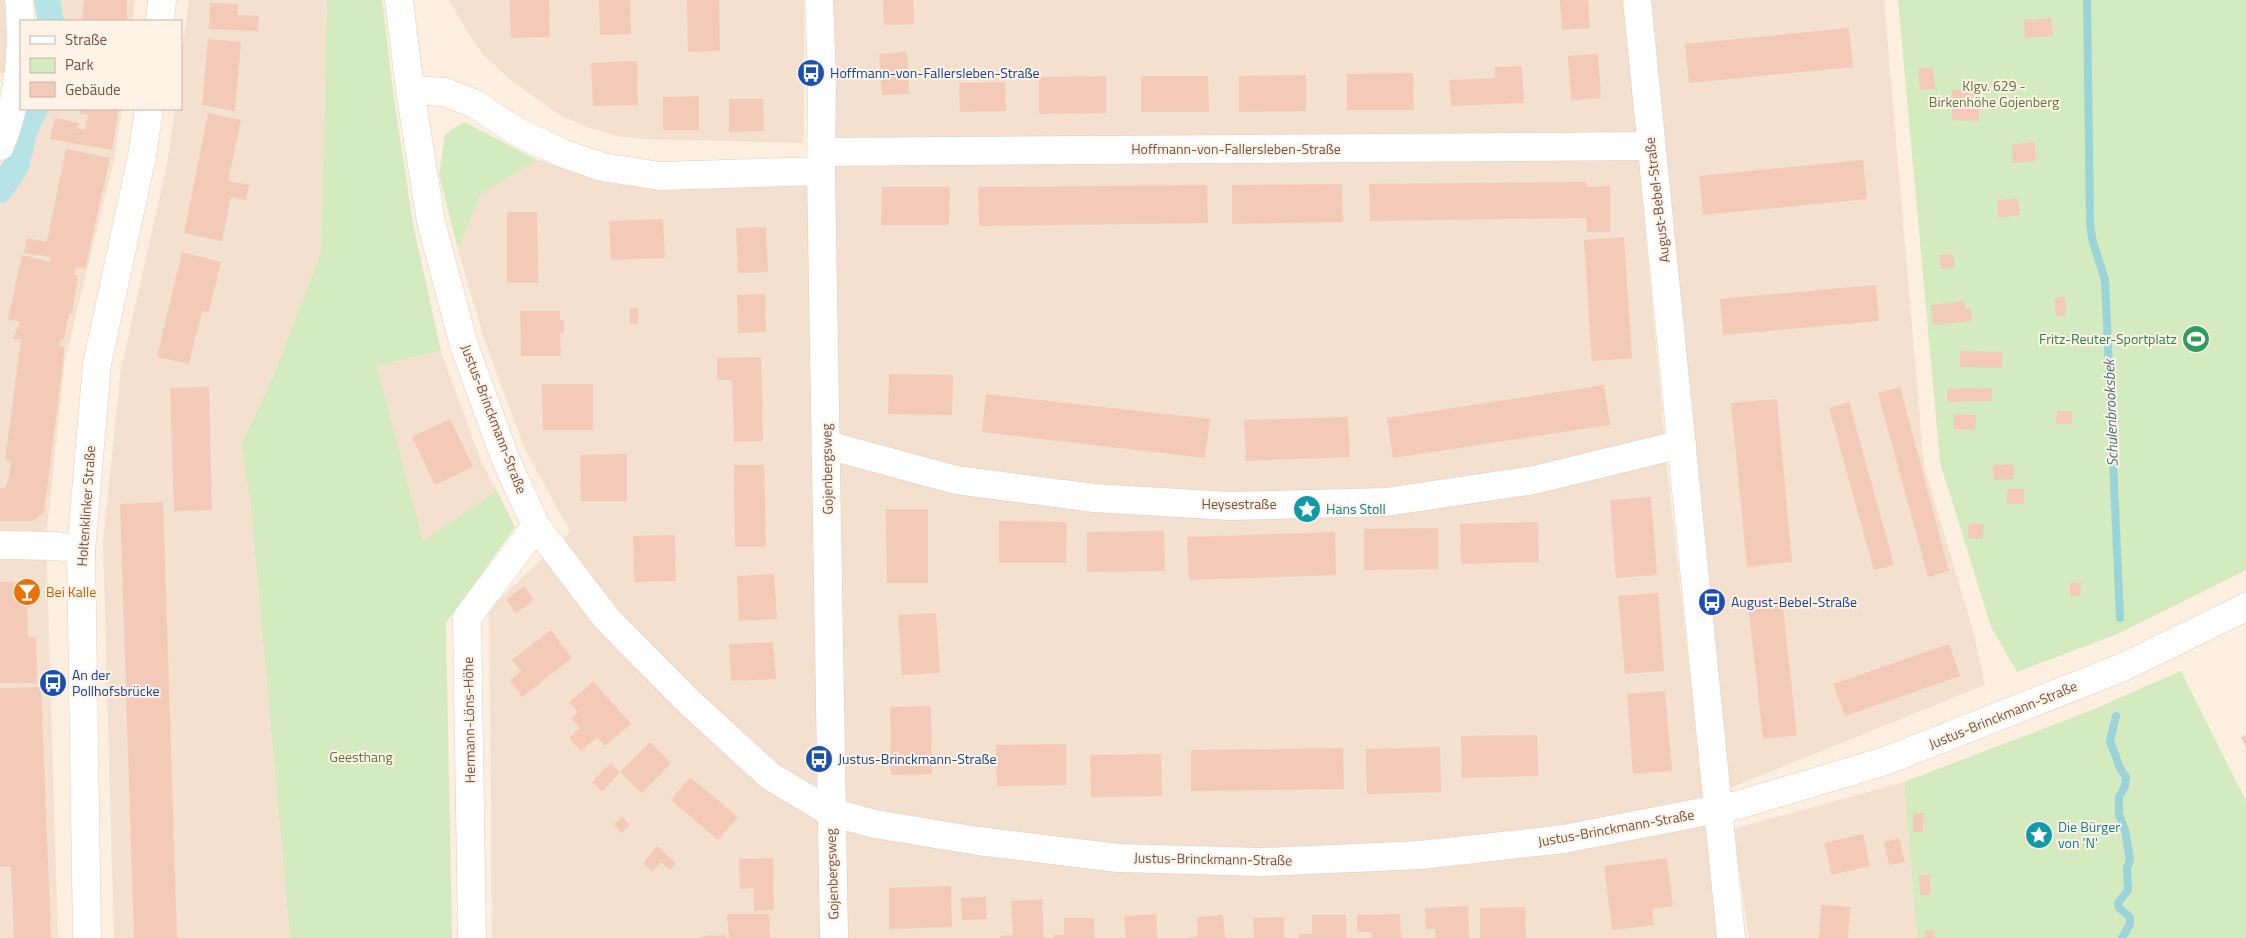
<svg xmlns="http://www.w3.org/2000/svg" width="2246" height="938" font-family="'Titillium Web',sans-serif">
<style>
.residential{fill:#f4e0cf}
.green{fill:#d4eabf}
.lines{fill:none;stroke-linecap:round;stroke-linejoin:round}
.stream{stroke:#9bd4d8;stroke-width:8}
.canal{stroke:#b5e3e6;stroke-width:26}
.building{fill:#f3cab7}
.street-casing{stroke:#e3ccbf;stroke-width:29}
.secondary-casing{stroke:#e8cdbc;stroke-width:29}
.street{stroke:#fff;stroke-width:28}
.secondary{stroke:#fff;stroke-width:28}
.labels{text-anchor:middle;stroke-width:4;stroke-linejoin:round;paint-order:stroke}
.transit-label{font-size:14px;fill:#164399;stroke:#fff3e7;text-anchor:start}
.park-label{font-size:14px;fill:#557a3f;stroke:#fff3e7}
.street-label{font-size:14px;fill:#745347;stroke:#fff3e7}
.leisure-label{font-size:14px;fill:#27864d;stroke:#fff3e7;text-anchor:end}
.culture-label{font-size:14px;fill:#0d838f;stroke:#fff3e7;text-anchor:start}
.food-label{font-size:14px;fill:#c56008;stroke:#fff3e7;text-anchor:start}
.water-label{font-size:15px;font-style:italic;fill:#3b767a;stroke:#fff3e7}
</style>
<rect width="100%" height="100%" fill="#fdefe0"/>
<!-- residential -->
<path class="residential" d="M0 0H6L8 51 4 73H0Z
M55 0H135L133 21H58Z
M189 0H327L321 252 273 377 241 444 251 509 290 938H114L103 541 121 369 167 164 175 109H181V57Z
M449 0H804V143L643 139 617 136 587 127 561 116 513 82 483 55 467 32Z
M833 0H1624L1668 477 1719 938H492L489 609 570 532 525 449 484 339 458 249 481 194 537 160 649 179 831 175Z
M1650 0H1884L1924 466 1974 634 1985 685 1727 789Z
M43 109H122L114 160 65 360 46 539 58 938H0V204L35 136Z
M441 351 482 464 497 491 423 542 377 366Z
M1904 782 1917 938H1749L1733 829Z"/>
<!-- green -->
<path class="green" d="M327 0H382L394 99 413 224 441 351 377 366 423 541 497 491 515 527 446 623 452 938H290L251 509 241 444 273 377 321 252Z
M1898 0H2246V570L2115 635 2017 672 1991 627 1940 462Z
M464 122 537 160 481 194 458 249 439 175 445 134Z
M2181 671 2246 801V938H1917L1904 782 2092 710Z"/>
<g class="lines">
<!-- stream -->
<path class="stream" d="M2087 0 2090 221 2092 239 2105 280 2120 618
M2116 716 2110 741 2120 768 2126 777 2125 786 2119 797V815L2125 830 2130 860 2127 868 2128 890 2118 903 2119 908 2130 917V924L2122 938"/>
<!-- canal -->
<path class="canal" d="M47 0 51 21
M0 190 16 166 25 129 35 109"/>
</g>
<!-- building -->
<path class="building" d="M84 0H127V21H82Z
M510 0H549L550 37 511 38Z
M599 0H630L631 34 600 35Z
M687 0H719L720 51 688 52Z
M883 0H913L914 24 884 25Z
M1560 0H1588L1590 28 1562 30Z
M210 3 238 4V15L259 16 258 31 209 29Z
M2051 18 2053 36 2025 38 2024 20Z
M1849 28 1853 67 1689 83 1685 44Z
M208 39 241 42 235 111 202 105Z
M907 52 909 94 882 95 879 54Z
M1598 54 1601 98 1571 100 1568 56Z
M637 61 638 105 593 106 591 63Z
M1522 66 1524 103 1451 106 1449 80 1495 78V67Z
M1933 68 1935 89 1920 90 1918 69Z
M1413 73 1414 110H1347V74Z
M1306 75V111L1239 112V76Z
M1106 76V113L1039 114V77Z
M1141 76H1208L1209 112H1141Z
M1005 82 1006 111 960 112 959 83Z
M1952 90H1979V121L1952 120Z
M699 96V130H663V97Z
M729 99H763L764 131 729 132Z
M81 109H119L112 150 50 139 55 118 79 123 78 129 85 130 88 115 80 114Z
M208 113 241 120 228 181 249 185 246 200 231 197 222 241 184 233Z
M2035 142 2036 161 2013 163 2012 144Z
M66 149 110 158 85 269 76 267 74 275 78 276 72 314H69L64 339H61L59 346 64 347 63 363 44 512 33 521H0V488H5L9 478 11 461 5 460 21 340 13 339 20 322 8 319 22 255 50 262 51 257 24 253 27 238 47 242Z
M1863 160 1867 199 1703 215 1699 176Z
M1586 182V187L1610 186V232H1587L1586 218 1370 221 1369 184Z
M1342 184 1343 222 1232 224V185Z
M1207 185 1208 223 979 226 978 187Z
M882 187H950L949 225H881Z
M2018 198 2020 215 1998 218 1997 200Z
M507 212H537L538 283H507Z
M663 219 665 258 611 260 609 221Z
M766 227 768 272 738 273 736 228Z
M1624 237 1632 358 1592 361 1584 240Z
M182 252 221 262 209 312 202 311 189 364 157 357Z
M1953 254 1955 267 1941 269 1939 255Z
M1876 285 1879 321 1723 335 1720 299Z
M765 294 766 332 738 333 737 295Z
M2065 297 2066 316H2056L2055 298Z
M1964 301 1965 309H1971L1972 321 1933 325 1931 305Z
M630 308H638V324H630Z
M520 311H560V320H564V333H560L561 356H521Z
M1960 351 2003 352 2002 368 1960 367Z
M761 357 763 441 734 442 732 380H717V358Z
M889 374 953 375 952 415 888 414Z
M542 384H593V430H543Z
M1604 385 1610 425 1393 458 1387 418Z
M209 387 212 510 174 511 170 388Z
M1900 387 1949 571 1928 577 1878 393Z
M1992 388V401L1948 402 1947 389Z
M986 394 1210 419 1205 458 982 432Z
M1777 399 1792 562 1747 567 1731 403Z
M1849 402 1894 565 1874 570 1829 408Z
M2057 411H2072V424H2056Z
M1954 414 1976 415 1975 430 1954 429Z
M1348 417 1350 457 1246 461 1244 420Z
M450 419 473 467 435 485 412 437Z
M627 454V501H581L580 455Z
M2013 464 2014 479 1994 480 1993 465Z
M734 465H764L766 547H735Z
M2007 489H2024V504H2007Z
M1651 497 1657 575 1616 578 1610 500Z
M163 502 177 938H134L120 504Z
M886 509H928V583H887Z
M999 521 1067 522 1066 563H999Z
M1538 522 1539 562 1461 564 1460 524Z
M1969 524H1984L1983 539 1968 538Z
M1438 528V569L1364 570V529Z
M1164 531 1165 571 1087 572V532Z
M1335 532 1336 575 1189 580 1187 537Z
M675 535 676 581 634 582 633 536Z
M774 574 777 619 739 621 737 576Z
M0 582H30L31 607H27L28 637H36L37 683H0Z
M2070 582 2081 583 2080 596H2070Z
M524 586 534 600 516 613 506 600Z
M1658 593 1664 671 1625 674 1618 596Z
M1782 599 1797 735 1763 739 1748 602Z
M936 613 940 673 902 675 898 615Z
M551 630 572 658 522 697 510 680 521 671 512 660Z
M773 642 776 679 731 681 729 644Z
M1949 644 1960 676 1845 716 1833 684Z
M593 681 631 724 605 746 597 737 581 751 569 738 580 728 571 718 578 712 569 703Z
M41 687 51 938H14L11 867H0V688Z
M1665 691 1672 771 1633 774 1627 694Z
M931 706 932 774 891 775 890 707Z
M1537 735 1538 776 1462 778 1461 736Z
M2246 735V747L2241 737Z
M650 742 671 763 642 793 620 772Z
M1066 744V785L997 786 996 745Z
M1440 747 1441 792 1367 794 1366 749Z
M1343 748 1344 789 1191 791V750Z
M1161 754 1162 796 1091 797 1090 755Z
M611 763 620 772 602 792 592 782Z
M690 777 738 817 718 840 671 800Z
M1913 813H1924L1923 832H1913Z
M622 816 630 825 622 833 614 825Z
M1863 834 1870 866 1832 875 1824 843Z
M1899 838 1905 862 1889 865 1884 842Z
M657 846 676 863 670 870 661 862 652 872 643 863Z
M773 858 774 910 754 911V888L740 889 739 859Z
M1667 858 1673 906 1652 909 1654 925 1612 930 1604 866Z
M1919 875H1930V895H1920Z
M951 886 952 927 889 929V888Z
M986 897 987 919 962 920 961 898Z
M1042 899 1044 938H1000V936L1013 935 1011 901Z
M1821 905 1850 907 1848 938H1819Z
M1468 906 1469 938H1436L1435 929H1426L1425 908Z
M1525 907 1526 938H1480V908Z
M727 914H769L770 938H729Z
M1156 914 1157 938H1126L1124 916Z
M1400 914 1401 938H1372V932H1357V915Z
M1223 915 1225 938H1188L1198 936 1197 917Z
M1312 915H1346V938H1299V934H1312Z
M1284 917V938H1254L1253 918Z
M1064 918H1094L1095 938H1054L1053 935H1064Z
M1925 930H1934L1935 938H1925Z
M726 935V938H703V936Z"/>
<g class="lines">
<!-- street casing -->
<g class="street-casing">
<path id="street" d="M399 0 410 90 431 222 464 345 505 458 536 526 607 619 687 700 770 776 830 812 875 824 978 841 1118 858 1262 862 1421 855 1564 839 1738 805 1885 761 2121 668 2246 607
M819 0 822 75 821 171 834 938
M1637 0 1731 938
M410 90 445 92 475 104 516 131 562 153 602 167 660 176 821 171
M0 146C19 99 24 51 19 0
M822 152 1651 146
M827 445 956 480 1094 498 1229 506 1386 502 1534 480 1682 444
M0 545 57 546 81 550
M472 938 467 618 536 526"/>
</g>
<!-- secondary casing -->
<g class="secondary-casing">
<path id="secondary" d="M160 21 162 0
M87 938 81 550 97 364 142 156 149 109"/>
</g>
<!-- street -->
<use href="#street" class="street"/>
<!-- secondary -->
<use href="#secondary" class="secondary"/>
</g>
<!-- icons -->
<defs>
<g id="bus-disc" transform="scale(1.4375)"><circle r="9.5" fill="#1a4fb4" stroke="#fff3e7"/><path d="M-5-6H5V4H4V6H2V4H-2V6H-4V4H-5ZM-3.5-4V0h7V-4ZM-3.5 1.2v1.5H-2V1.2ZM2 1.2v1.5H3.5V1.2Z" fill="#fff"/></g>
<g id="stadium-disc" transform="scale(1.4375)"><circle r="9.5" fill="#2e9e5b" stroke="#fff3e7"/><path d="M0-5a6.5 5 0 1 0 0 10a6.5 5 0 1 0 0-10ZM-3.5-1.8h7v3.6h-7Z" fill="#fff"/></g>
<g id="sight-disc" transform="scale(1.4375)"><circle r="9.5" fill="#0f9aa8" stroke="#fff3e7"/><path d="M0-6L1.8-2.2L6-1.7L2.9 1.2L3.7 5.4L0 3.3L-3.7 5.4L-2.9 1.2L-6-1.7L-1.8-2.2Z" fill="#fff"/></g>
<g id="bar-disc" transform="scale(1.4375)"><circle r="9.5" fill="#e8710a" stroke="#fff3e7"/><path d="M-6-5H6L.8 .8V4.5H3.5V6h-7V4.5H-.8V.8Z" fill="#fff"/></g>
</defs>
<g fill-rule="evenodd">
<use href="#bus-disc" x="811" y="73"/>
<use href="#stadium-disc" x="2196" y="339"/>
<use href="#sight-disc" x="1307" y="509"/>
<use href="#bar-disc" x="27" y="592"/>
<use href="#bus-disc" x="1712" y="602"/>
<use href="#bus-disc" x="53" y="683"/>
<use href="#bus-disc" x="819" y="759"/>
<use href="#sight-disc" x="2039" y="835"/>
</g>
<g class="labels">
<!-- transit labels -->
<g class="transit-label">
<text x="830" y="78">Hoffmann-von-Fallersleben-Straße</text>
<text x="1731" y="607">August-Bebel-Straße</text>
<text x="72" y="680">An der<tspan x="72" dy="16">Pollhofsbrücke</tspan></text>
<text x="838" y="764">Justus-Brinckmann-Straße</text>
</g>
<!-- park labels -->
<g class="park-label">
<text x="1994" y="91">Klgv. 629 -<tspan x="1994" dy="16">Birkenhöhe Gojenberg</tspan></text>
<text x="361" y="762">Geesthang</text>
</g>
<!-- street labels -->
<g class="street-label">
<text x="1236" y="154">Hoffmann-von-Fallersleben-Straße</text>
<text transform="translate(1657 200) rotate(-97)" y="5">August-Bebel-Straße</text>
<text transform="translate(494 419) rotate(69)" y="5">Justus-Brinckmann-Straße</text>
<text transform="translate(827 469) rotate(-91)" y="5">Gojenbergsweg</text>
<text x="1239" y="509">Heysestraße</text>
<text transform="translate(86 506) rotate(-86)" y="5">Holtenklinker Straße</text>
<text transform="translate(2003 715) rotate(-22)" y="5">Justus-Brinckmann-Straße</text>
<text transform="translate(469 720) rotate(-91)" y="5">Hermann-Löns-Höhe</text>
<text transform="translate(1616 828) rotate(-10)" y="5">Justus-Brinckmann-Straße</text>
<text transform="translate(1213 859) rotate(1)" y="5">Justus-Brinckmann-Straße</text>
<text transform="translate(832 874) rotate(-92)" y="5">Gojenbergsweg</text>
</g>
<!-- leisure labels -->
<g class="leisure-label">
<text x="2177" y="344">Fritz-Reuter-Sportplatz</text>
</g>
<!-- culture labels -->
<g class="culture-label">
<text x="1326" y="514">Hans Stoll</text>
<text x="2058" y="832">Die Bürger<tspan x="2058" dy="16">von 'N'</tspan></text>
</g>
<!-- food labels -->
<g class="food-label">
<text x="46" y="597">Bei Kalle</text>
</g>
<!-- water labels -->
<g class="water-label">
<text transform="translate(2111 413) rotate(-92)" y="5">Schulenbrooksbek</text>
</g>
</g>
<!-- legend -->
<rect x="20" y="20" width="162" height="90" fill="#fff3e7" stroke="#c7b3a7"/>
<rect x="30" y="36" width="25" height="8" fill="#ffffff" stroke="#c7b3a7"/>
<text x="65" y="45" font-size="15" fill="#745347">Straße</text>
<rect x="30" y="58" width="25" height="15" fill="#d4eabf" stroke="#c7b3a7"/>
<text x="65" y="70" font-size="15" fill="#745347">Park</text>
<rect x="30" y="82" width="25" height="15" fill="#f3cab7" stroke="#c7b3a7"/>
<text x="65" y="95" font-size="15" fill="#745347">Gebäude</text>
</svg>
